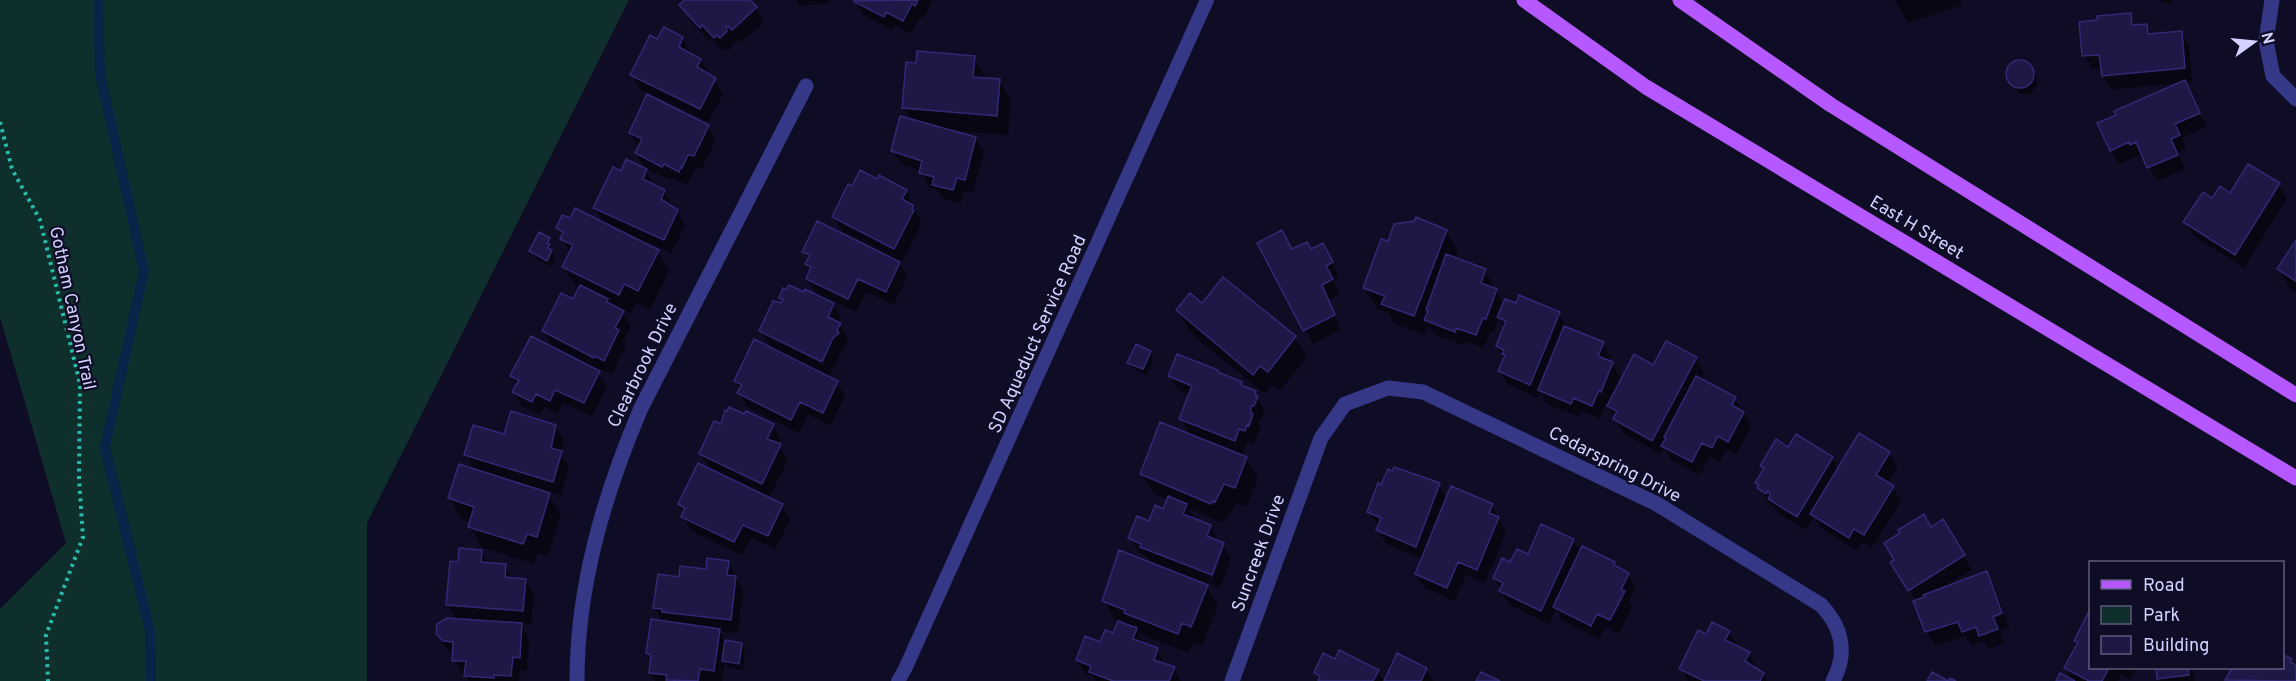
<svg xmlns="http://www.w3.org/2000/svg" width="2296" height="681" font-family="Overpass,sans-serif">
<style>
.green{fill:#0f2f2c}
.shadow{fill:#0007;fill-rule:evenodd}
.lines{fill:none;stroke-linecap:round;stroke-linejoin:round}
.stream{stroke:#082448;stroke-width:10}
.building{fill:#1e1847;stroke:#322874;stroke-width:1.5}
.path{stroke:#27bdaa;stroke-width:4;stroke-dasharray:3 4.5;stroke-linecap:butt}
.service{stroke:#353787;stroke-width:14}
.minor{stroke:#353787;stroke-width:15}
.primary{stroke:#b558ff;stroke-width:15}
.labels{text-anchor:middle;stroke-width:4.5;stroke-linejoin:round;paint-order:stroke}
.street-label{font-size:18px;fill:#d3d1ff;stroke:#0f0d25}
</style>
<rect width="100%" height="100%" fill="#0f0d25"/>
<!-- green -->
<path class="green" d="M0 0H629L367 523V681H0V609L66 543 0 317Z"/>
<!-- shadow -->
<path class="shadow" d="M686 0H751L764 22 741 43 737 39 729 51 726 48 723 51 711 38 708 40 689 19 681 5Z
M796 0H830V3L799 6Z
M933 0 923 19 920 17 911 34 895 25 892 30 863 15 855 1Z
M1895 0H1960L1962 5 1908 23Z
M2157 0H2172L2171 4Z
M2130 15 2136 26 2146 25 2152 35 2181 33 2189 47 2192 82 2185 83 2207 127 2182 138 2186 149 2178 153 2185 169 2157 181 2144 156 2139 158 2138 156 2119 164 2111 150 2179 83 2111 90 2103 76 2102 69H2092L2084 55Z
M682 38 690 52 689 54 700 60 723 94 708 122 654 96 653 99 708 126 716 140 702 169 696 168 687 185 672 177 670 180 644 167 636 153 639 148 630 133 649 94 640 89 632 75 658 41Z
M974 58 986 80 999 81 1011 101 1008 135 956 131 955 132 975 138 984 152 973 193 964 191 961 204 942 198 936 189 929 187 921 171 901 164 893 150 911 120 903 107 917 65Z
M2023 62 2032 68 2036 75 2037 85 2031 94 2022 95 2013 88 2009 81 2007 71 2014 63Z
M646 171 654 185 664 191 672 205 671 207 677 211 685 225 672 253 633 236 632 238 658 251 669 271 650 310 636 303 630 314 621 309 631 326 624 341 626 345 612 374 596 368 607 387 592 416 563 403 558 414 544 407 540 415 522 406 514 392 517 386 512 376 554 350 543 331 574 301 580 289 576 286 564 267 570 254 558 228 570 220 604 224 595 207 622 173Z
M878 181 906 191 920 220 921 225 902 262 897 259 907 277 894 305 866 292 856 312 831 300 841 318 839 324 848 338 845 345 846 348 841 352 829 378 837 382 845 396 831 426 808 415 799 433 747 407 739 393 741 390 735 381 772 350 761 331 781 304 783 302 781 298 804 294 818 297 807 279 811 271 807 264 809 260 804 252 879 253 880 250 842 231 833 217 852 188Z
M2278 184 2287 198 2244 268 2193 236 2185 222 2213 200Z
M1446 231 1458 251 1455 258 1485 270 1493 284 1492 289 1495 290 1504 305 1559 313 1567 328 1603 343 1611 357 1609 362 1612 363 1620 377 1617 386H1619L1654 367 1696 359 1704 373 1700 380 1735 398 1751 427 1736 455 1726 449 1720 462 1710 457 1700 475 1671 460 1664 447 1660 454 1623 433 1607 403 1600 419 1581 411 1579 417 1547 404 1540 392 1538 398 1508 385 1500 371 1505 359 1497 346 1505 327 1499 317 1494 332 1491 331 1484 348 1464 341 1463 345 1434 334 1429 326 1425 335 1395 324 1388 313 1376 308 1365 288 1389 243Z
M548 239 555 258 551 267 535 258 531 251Z
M2296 243V293L2290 289 2279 269Z
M1259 244 1292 251H1310L1331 259 1339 277 1333 281 1340 294 1329 300 1341 329 1313 344Z
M1223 279 1295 337 1307 357 1280 391 1272 385 1265 394 1200 341 1189 330 1178 311 1202 305Z
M1150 352 1154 359 1147 375 1133 369 1129 362Z
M1219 374 1241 383 1244 388 1255 392 1265 412 1262 420 1258 419 1260 429 1256 439H1255L1253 444 1247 442 1242 455 1246 458 1258 478 1247 507 1236 503 1226 521 1224 519 1222 523 1188 508 1195 520 1210 526 1218 542 1223 544 1231 558 1220 588 1205 583 1218 606 1202 646 1193 642 1189 653 1138 633 1144 644 1157 650 1165 665 1174 668 1181 681H1096L1094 677 1085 674 1077 660 1114 635 1119 623 1115 621 1104 601 1151 564 1146 556 1138 552 1130 538 1164 511 1168 500 1153 493 1141 474 1190 436 1181 419 1190 395 1178 390 1170 376ZM1219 551H1223L1211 583 1208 582Z
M555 426 564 440 561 453 569 467 561 496 547 491 561 515 548 556 538 553 534 564 481 547 470 527 471 522 461 518 450 498 475 470 466 455 505 436Z
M773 426 781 440 778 445 788 460 769 499 782 505 790 519 776 549 751 538 742 555 691 531 683 517 685 512 680 504 711 471 701 454 722 427Z
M1789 449 1832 458 1839 470 1889 453 1897 467 1887 483 1893 487 1901 501 1872 548 1863 542 1857 551 1820 528 1814 517 1805 530 1778 513 1773 506 1767 502 1757 483 1764 470 1762 466Z
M1439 485 1447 499 1492 505 1506 532 1485 583 1466 575 1455 601 1424 588 1416 574 1422 559 1386 544 1378 530 1379 527 1368 512Z
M1943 521 1972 570 1944 587 1986 573 1994 587 2009 627 2000 631 2004 643 1989 649 1984 641 1972 646 1965 636 1935 646 1927 632 1916 602 1900 576 1931 529Z
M1573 540 1581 553 1614 563 1617 568 1628 574 1636 588 1629 602 1632 607 1619 634 1605 627 1599 639 1563 621 1556 609 1549 624 1509 605 1494 578 1511 564Z
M481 552 488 564 505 565 513 579 525 580 534 594 531 625 521 624 529 639 527 671 520 670 519 681H469L465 675 462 674 453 655 446 648 437 634 456 620 448 605 459 564Z
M728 562 743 591 738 634 720 631 726 642 741 644 745 651 743 670 728 668 725 663 722 681H655L650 673 652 660 648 653 663 622 655 608 680 578 707 571Z
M2090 612V668H2140L2139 670 2136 668 2131 679 2121 674 2117 681H2073L2066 668 2078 645 2076 641Z
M1729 632 1737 646 1749 654 1757 668 1756 669 1763 674 1767 681H1688L1681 668 1706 636Z
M2282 651 2283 656 2291 660 2296 667V681L2227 680 2234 668H2282Z
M1335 661 1378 671 1384 681H1320L1315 673Z
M2157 668H2193L2195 681H2160Z
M1426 669 1433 681H1385Z"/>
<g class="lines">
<!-- stream -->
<path class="stream" d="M98 0 100 74 144 271 105 447 150 631 151 681"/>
</g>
<!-- building -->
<path class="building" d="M684 0H750L757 7 732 30 728 26 726 28 727 31 720 38 717 35 714 38 702 25 700 28 679 5Z
M918 0 915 6 912 4 903 21 886 12 884 17 853 1Z
M2131 13 2132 25 2147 24 2148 34 2182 31 2185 68 2102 76 2099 55 2082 56 2079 22 2097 20V16Z
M664 27 683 37 679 47 701 59 697 67 716 78 700 109 630 75 650 35 657 39Z
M917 51 975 56 973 77 1000 79 997 116 902 108 906 62 916 63Z
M2006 74a14 14 0 1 1 28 0a14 14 0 1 1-28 0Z
M2185 80 2200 113 2175 124 2180 135 2171 139 2178 155 2147 168 2136 142 2130 145 2129 142 2110 151 2097 123 2116 115 2114 111Z
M647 94 709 125 694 156 688 155 682 168 681 167 679 172 664 164 662 167 635 153 642 139 629 133Z
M900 116 976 137 965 180 957 178 953 190 932 185 934 177 919 173 922 161 891 151Z
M626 159 647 169 643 179 665 190 661 199 678 210 664 240 593 208 613 167 621 171Z
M2248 164 2280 183 2235 255 2183 222 2203 192 2212 198 2220 186 2230 193Z
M860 170 877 179 879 175 907 190 902 199 913 205 912 209 914 210 894 249 832 217 848 184 852 186Z
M575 208 659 250 638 291 624 284 619 295 562 267 573 245 560 239 563 232 556 228 562 215 570 218Z
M1416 217 1447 230 1414 316 1381 304 1385 296 1363 288 1381 239 1388 241 1394 224 1414 221Z
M817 221 900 262 886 292 858 279 848 299 806 279 811 267 805 264 810 255 802 252Z
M1282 230 1292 249 1307 242 1311 249 1323 243 1333 262 1326 266 1333 279 1322 285 1335 315 1303 331 1257 243Z
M539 232 550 238 547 243 550 244 548 248 552 250 547 261 529 251Z
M2296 240V281L2277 269Z
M1446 254 1486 269 1481 283 1497 289 1486 319 1483 318 1476 335 1456 328 1455 332 1424 320 1428 311 1426 310Z
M1223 277 1296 336 1268 372 1260 366 1253 375 1176 310 1190 293 1202 303Z
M580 285 608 299 607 302 624 311 615 328 619 330 604 361 595 356 594 358 542 331 561 293 573 299Z
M789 285 804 292 805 289 834 303 828 317 841 323 837 330 839 333 833 338 822 362 759 331 773 301 781 303 783 299 779 298 783 288 786 290Z
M1519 295 1560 312 1530 385 1498 371 1505 355 1502 354 1504 350 1496 346 1506 321 1497 317 1505 299 1516 303Z
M1564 326 1604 342 1598 356 1613 362 1601 392 1599 390 1592 406 1573 398 1571 404 1538 390Z
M531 336 600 371 584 403 555 390 550 401 536 394 532 402 512 392 519 380 510 376Z
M754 339 838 381 823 413 800 402 791 420 737 393 742 385 734 381Z
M1666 341 1697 357 1652 441 1613 419 1617 411 1607 406 1634 354 1653 365Z
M1136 344 1151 351 1143 369 1127 363Z
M1177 354 1218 370V372L1242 382 1241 385 1256 391 1255 395 1258 396 1254 406H1251V413L1253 414 1249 426 1247 425 1245 431 1239 429 1235 441 1179 419 1192 386 1168 376Z
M1696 376 1736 397 1732 405 1744 412 1728 442 1718 436 1712 448 1702 443 1692 462 1661 446 1666 438 1664 437Z
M729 407 744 414 746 411 774 424 767 439 781 444 762 484 699 454 714 421 721 424 725 410 727 411Z
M511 411 556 425 551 448 562 451 553 482 464 455 473 425 504 434Z
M1160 422 1247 457 1235 488 1224 484 1215 502 1213 501 1211 504 1140 474Z
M1859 433 1890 452 1876 475 1894 486 1864 535 1854 529 1849 538 1810 514Z
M1796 434 1833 457 1797 517 1768 499 1770 495 1769 492 1768 491 1766 494 1757 488 1759 485 1755 483 1764 468 1760 466 1776 439 1788 447Z
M698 463 783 504 768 536 743 525 734 542 681 517 685 508 678 504Z
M459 464 550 493 537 537 527 534 523 544 468 527 474 507 448 498Z
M1394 467 1440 483 1416 547 1376 530 1381 518 1367 512 1378 483 1381 485 1388 469 1392 471Z
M1451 486 1493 504 1489 513 1499 517 1477 570 1458 562 1447 588 1415 574Z
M1168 496 1187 504 1183 514 1211 525 1207 536 1224 543 1212 575 1140 547 1141 544 1128 538 1137 516 1149 521 1155 505 1163 509Z
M1924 514 1931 527 1943 519 1965 555 1908 591 1890 562 1894 560 1884 543 1900 533 1898 530Z
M1541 524 1574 539 1541 611 1499 591 1503 583 1493 578 1502 558 1510 562 1517 549 1528 554Z
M1582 546 1615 562 1614 565 1629 573 1621 590 1625 591 1610 620 1597 614 1591 626 1553 607Z
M459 548 482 550 481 562 506 564 505 577 526 579 523 611 446 605 450 561 458 562Z
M1119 550 1208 585 1191 627 1182 623 1178 634 1124 613 1125 610 1102 601Z
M707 558 729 561 727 575 736 576 731 620 662 612V609L653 608 658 574 679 577 680 566 706 569Z
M1987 571 2002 613 1993 617 1998 629 1979 636 1976 627 1962 632 1958 622 1925 632 1913 601 1924 597 1923 595Z
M2090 609V668H2109L2102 681H2089L2064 668 2078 642 2074 641Z
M447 618 522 623 520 658 513 657 511 676 494 675V678L464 676 466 661H452L453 642 443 641 436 634 437 624Z
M651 619 720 629 714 671 700 669 698 681 666 680 667 675 649 673 651 655 646 653Z
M1118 621 1137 628 1133 639 1158 648 1154 660 1175 667 1169 681H1113L1089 672 1091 666 1076 660 1085 636 1100 642 1105 630 1113 633Z
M1712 622 1730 631 1725 640 1750 652 1745 661 1764 673 1760 681H1704L1679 669 1698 630 1706 634Z
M725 640 742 643 739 664 722 661Z
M1339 650 1379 670 1373 681H1318L1320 676 1314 673 1323 653 1335 659Z
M1397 653 1427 668 1421 681H1384Z
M2282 654 2292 659 2290 662 2296 665V681L2225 680 2232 668H2282Z
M2156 668H2188L2189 675 2157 679Z
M1481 672 1500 681H1476Z
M1932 672 1948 681 1950 678 1956 681H1927Z
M2060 673 2075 681H2056Z"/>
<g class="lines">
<!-- path -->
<path class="path" d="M0 122 12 169 40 220 80 384 79 479 83 537 46 635 48 681"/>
<!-- service -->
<path class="service" d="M898 681 905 669 1207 0"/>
<!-- minor -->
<path class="minor" d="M2272 0 2266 41 2273 76 2296 99
M577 681C577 586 604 495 641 408L806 86
M1232 681 1321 438 1345 404 1388 388 1423 392 1657 504 1821 605C1842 627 1848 653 1833 681"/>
<!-- primary -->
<path class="primary" d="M1524 0 1646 87 2296 478
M1680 0 1831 105 2296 395"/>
</g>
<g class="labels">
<!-- street labels -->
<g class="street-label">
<text transform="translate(1917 227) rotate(31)" y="6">East H Street</text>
<text transform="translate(73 308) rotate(78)" y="6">Gotham Canyon Trail</text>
<text transform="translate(1037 334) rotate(-66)" y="6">SD Aqueduct Service Road</text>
<text transform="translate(642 365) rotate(-64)" y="6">Clearbrook Drive</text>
<text transform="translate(1615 464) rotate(27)" y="6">Cedarspring Drive</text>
<text transform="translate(1258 553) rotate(-70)" y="6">Suncreek Drive</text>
</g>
</g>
<!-- legend -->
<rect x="2089" y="561" width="195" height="108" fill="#0f0d25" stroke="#5d5b7c" stroke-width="1.5"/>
<rect x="2101" y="580" width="30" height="9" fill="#b558ff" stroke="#5d5b7c" stroke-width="1.5"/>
<text x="2143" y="591" font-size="18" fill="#d3d1ff">Road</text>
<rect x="2101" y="606" width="30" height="18" fill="#0f2f2c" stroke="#5d5b7c" stroke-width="1.5"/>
<text x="2143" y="621" font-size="18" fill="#d3d1ff">Park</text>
<rect x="2101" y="636" width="30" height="18" fill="#1e1847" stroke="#5d5b7c" stroke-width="1.5"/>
<text x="2143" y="651" font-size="18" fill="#d3d1ff">Building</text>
<!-- north arrow -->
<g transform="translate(2254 42) rotate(75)" stroke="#0f0d25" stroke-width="4.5" paint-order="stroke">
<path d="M0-4.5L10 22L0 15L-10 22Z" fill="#d3d1ff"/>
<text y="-9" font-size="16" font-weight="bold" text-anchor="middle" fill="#d3d1ff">N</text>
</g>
</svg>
